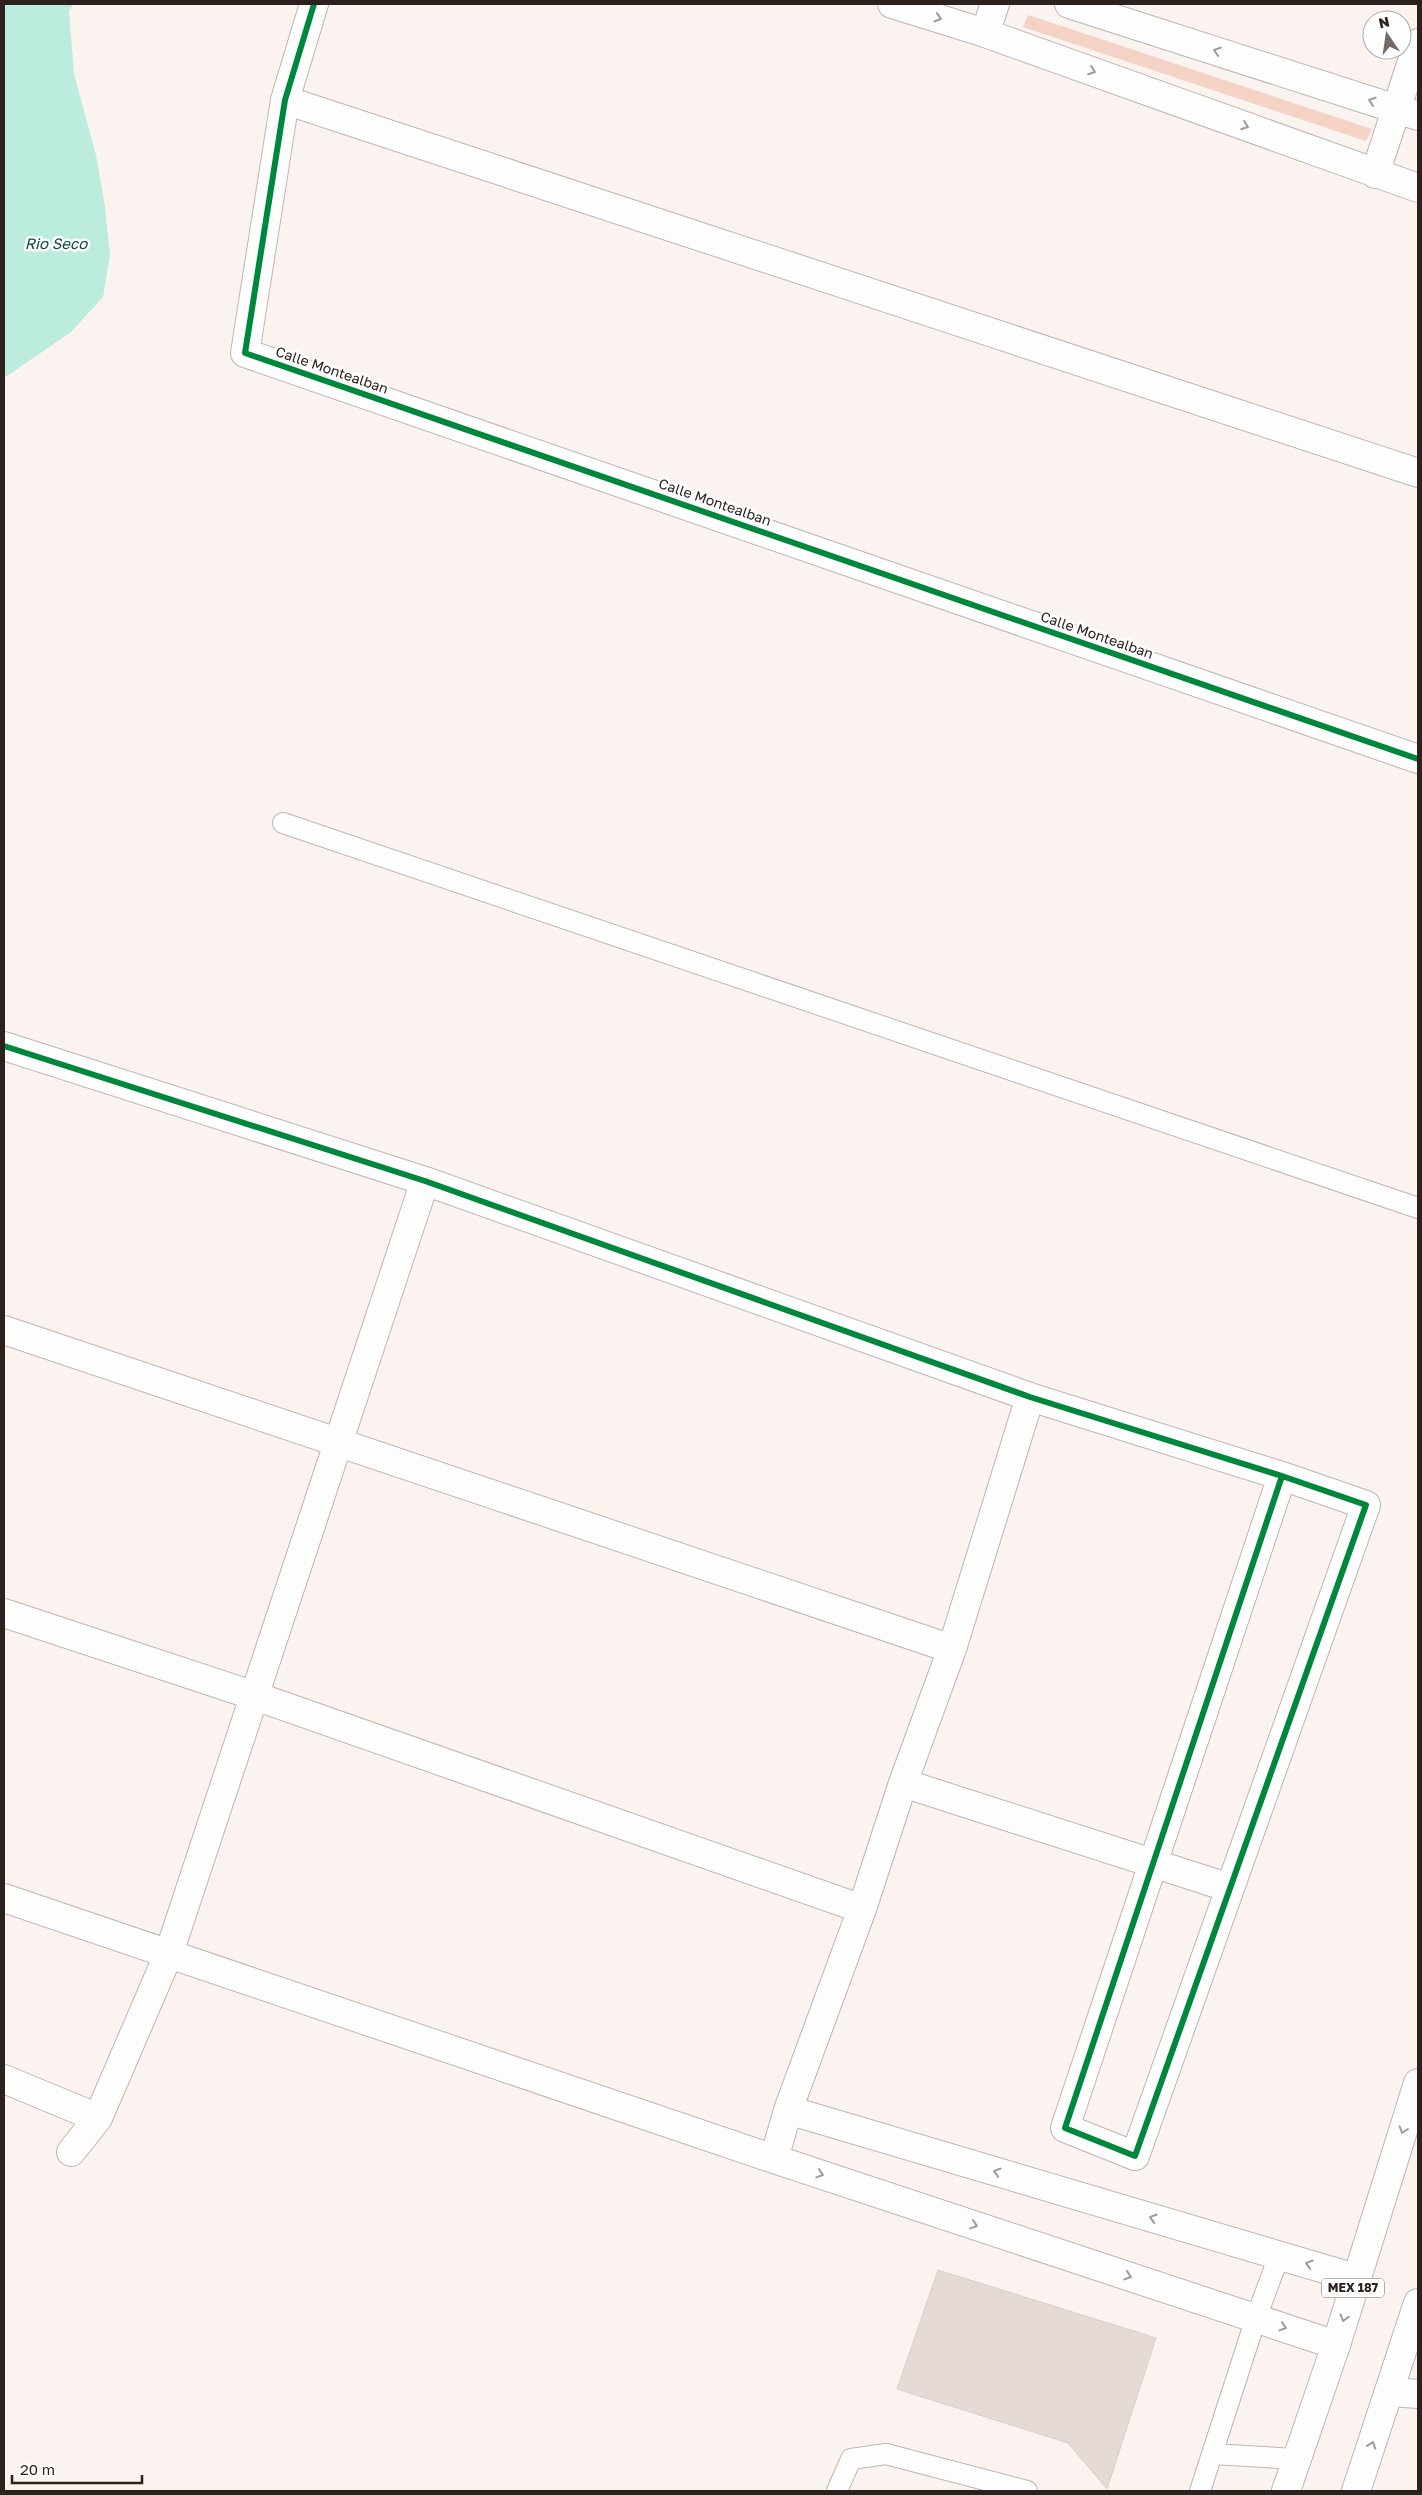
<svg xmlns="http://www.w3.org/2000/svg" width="1422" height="2495" font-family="'Golos Text',sans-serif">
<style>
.green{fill:#f4d2c5}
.water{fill:#bcecde}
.building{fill:#e5dad6;stroke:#d7cfcc}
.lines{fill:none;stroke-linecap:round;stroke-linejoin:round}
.lane-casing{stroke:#beb6b2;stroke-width:22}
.street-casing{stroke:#beb6b2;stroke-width:30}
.primary-casing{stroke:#beb6b2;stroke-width:30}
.lane{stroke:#fefdfd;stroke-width:20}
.street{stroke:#fefdfd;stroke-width:28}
.primary{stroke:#fefdfd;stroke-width:28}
.cycleway-casing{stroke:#fff;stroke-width:9}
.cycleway{stroke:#00873e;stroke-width:6}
.oneway{stroke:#a09a98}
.labels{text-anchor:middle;stroke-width:5;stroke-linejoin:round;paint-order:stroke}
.shield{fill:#fff;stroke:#6b6461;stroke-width:1}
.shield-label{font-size:12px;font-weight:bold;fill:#2c211d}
.street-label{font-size:14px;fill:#2c211d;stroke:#fff}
.water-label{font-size:15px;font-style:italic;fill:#0a493e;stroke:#fff}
</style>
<rect width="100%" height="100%" fill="#faf3f0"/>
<!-- green -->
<path class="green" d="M1028 15 1372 129 1366 141 1023 27Z"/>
<!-- water -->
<path class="water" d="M4 4H73L69 11 74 74 96 155 105 207 110 255 103 297 71 332 4 378Z"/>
<!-- building -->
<path class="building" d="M938 2270 1156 2338 1107 2489 1068 2443 897 2389Z"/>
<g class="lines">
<!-- lane casing -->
<g class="lane-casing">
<path id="lane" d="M283 823 1418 1208
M1212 2454 1297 2459
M837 2491 851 2459 886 2454 1027 2491
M1200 2491 1256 2318 1279 2256"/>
</g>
<!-- street casing -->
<g class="street-casing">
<path id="street" d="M314 4 285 100 245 353 1418 759
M892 4 985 33 1418 188
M1069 4 1418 116
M985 33 995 4
M285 100 1418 473
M1375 174 1418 43
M4 1046 425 1181 1030 1397 1282 1476 1366 1505 1135 2156 1065 2128 1282 1476
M4 1330 952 1649
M4 1613 255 1696 862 1909
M903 1783 1230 1888
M4 1898 774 2159 1336 2345
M4 2079 98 2118
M788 2110 1355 2278
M71 2152 98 2118 169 1953 425 1181
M774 2159 788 2110 862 1909 903 1783 952 1649 1030 1397
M1391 2392 1418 2394"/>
</g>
<!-- primary casing -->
<g class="primary-casing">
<path id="primary" d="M1286 2491 1336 2345 1418 2083
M1356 2491 1418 2303"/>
</g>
<!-- lane -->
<use href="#lane" class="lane"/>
<!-- street -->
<use href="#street" class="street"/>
<!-- primary -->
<use href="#primary" class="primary"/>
<!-- cycleway casing -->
<g class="cycleway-casing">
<path id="cycleway" d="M314 4 285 100 245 353 1418 759
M4 1046 425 1181 1030 1397 1282 1476 1366 1505 1135 2156 1065 2128 1282 1476"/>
</g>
<!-- cycleway -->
<use href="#cycleway" class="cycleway"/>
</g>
<!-- one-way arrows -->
<defs><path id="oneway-chevron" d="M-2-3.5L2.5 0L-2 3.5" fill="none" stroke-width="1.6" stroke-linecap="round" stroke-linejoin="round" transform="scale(1.25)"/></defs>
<g class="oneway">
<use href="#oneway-chevron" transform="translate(938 18) rotate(17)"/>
<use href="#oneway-chevron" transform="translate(1217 51) rotate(-162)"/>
<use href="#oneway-chevron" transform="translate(1092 71) rotate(20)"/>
<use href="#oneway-chevron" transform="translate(1372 101) rotate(-162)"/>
<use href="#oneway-chevron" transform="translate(1245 126) rotate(20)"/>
<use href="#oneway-chevron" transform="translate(1403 2130) rotate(108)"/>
<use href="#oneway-chevron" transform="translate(997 2172) rotate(-163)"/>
<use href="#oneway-chevron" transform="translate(820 2174) rotate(18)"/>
<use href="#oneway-chevron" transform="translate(1153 2218) rotate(-163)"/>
<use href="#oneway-chevron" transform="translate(974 2225) rotate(18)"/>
<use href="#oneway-chevron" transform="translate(1309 2264) rotate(-163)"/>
<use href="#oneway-chevron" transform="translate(1128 2276) rotate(18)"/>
<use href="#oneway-chevron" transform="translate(1344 2318) rotate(106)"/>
<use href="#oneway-chevron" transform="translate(1283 2327) rotate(18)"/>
<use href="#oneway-chevron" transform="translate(1372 2445) rotate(-71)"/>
</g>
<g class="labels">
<!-- shield labels -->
<rect class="shield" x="1322" y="2278.5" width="62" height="19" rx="4"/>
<g class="shield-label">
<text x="1353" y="2292">MEX 187</text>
</g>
<!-- street labels -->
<g class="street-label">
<text transform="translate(332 370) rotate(19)" y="5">Calle Montealban</text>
<text transform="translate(715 502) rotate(19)" y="5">Calle Montealban</text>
<text transform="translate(1097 635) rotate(19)" y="5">Calle Montealban</text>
</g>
<!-- water labels -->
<g class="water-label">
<text x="56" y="249">Rio Seco</text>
</g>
</g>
<!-- border -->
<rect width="1422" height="2495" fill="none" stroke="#2c211d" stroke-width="10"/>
<!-- north arrow -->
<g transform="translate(1387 35) rotate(347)"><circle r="24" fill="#ffffff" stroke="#aba6a5"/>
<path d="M0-4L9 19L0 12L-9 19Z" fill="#746a67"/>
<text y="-8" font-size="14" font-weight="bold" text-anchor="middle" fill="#2c211d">N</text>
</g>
<!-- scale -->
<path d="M12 2475v8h130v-8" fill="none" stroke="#2c211d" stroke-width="2.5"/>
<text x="20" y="2475" font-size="15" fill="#2c211d" stroke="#ffffff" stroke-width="4" paint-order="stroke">20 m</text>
</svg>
